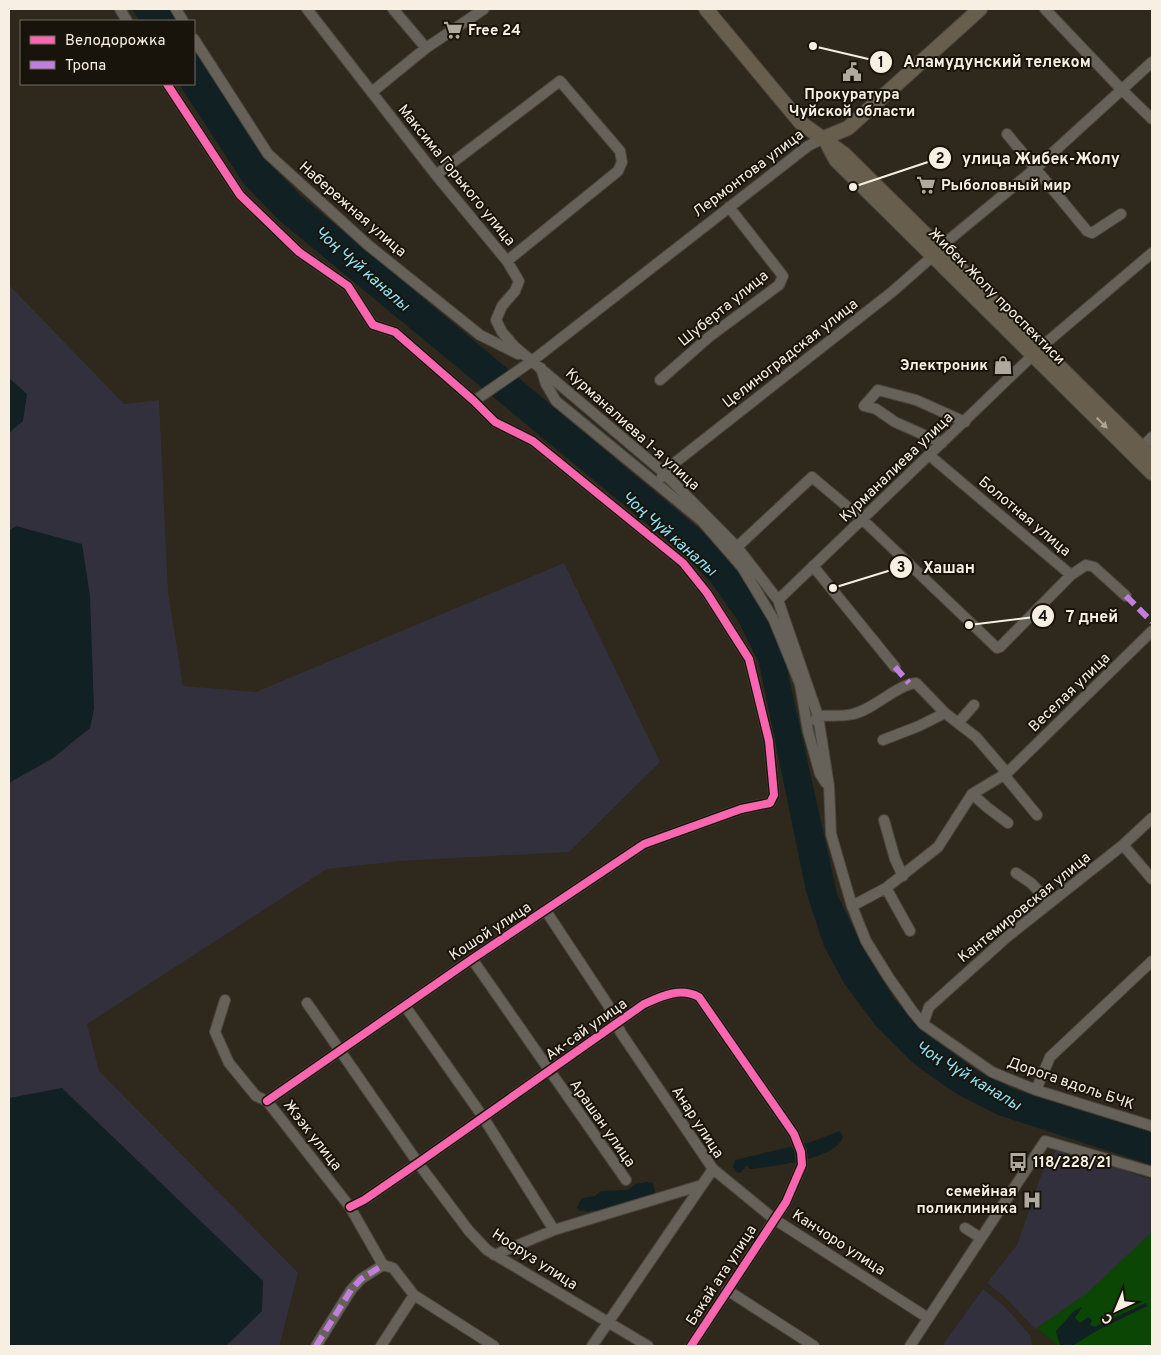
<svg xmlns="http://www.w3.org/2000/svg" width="1161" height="1355" font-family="Overpass,sans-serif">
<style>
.industrial{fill:#33303d}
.green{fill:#0b4604}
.water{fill:#112022}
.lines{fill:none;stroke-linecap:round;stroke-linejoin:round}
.minor-casing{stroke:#4b453c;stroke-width:12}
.major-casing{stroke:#4b453c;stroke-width:16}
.minor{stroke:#676259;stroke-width:10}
.major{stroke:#685e4e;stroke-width:14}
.quiet{stroke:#c07fdc;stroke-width:6;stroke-dasharray:12 6;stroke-linecap:butt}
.cycleway-casing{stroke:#19140b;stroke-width:11}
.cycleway{stroke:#f766af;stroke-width:8}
.oneway{fill:#afa698}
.labels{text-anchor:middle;stroke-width:4;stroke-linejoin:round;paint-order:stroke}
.poi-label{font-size:15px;font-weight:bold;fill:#f6efe2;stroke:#19140b;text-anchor:start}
.street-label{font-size:15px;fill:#f6efe2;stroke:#19140b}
.water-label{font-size:16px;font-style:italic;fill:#8ae3f9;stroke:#19140b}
.leader{fill:none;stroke:#f6efe2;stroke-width:2}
.callout-dot{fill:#f6efe2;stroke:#19140b;stroke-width:2}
.mark-label{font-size:15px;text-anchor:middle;font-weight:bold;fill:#111}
.callout-label{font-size:16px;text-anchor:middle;font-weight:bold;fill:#f6efe2;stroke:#19140b;stroke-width:4;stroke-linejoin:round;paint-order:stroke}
</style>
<rect width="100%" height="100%" fill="#2e281d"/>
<!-- industrial -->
<path class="industrial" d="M9 285 124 404 159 400 168 592 183 686 256 692 564 563 660 762 569 852 399 861 327 869 87 1024 99 1071 298 1273 279 1346H9Z
M1057 1150 1103 1163 1152 1180V1232L1087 1294 1035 1329 1006 1298 987 1283 1017 1245 1044 1167Z
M983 1289 1005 1307 1030 1335 1032 1346H942Z"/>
<!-- green -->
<path class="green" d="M1152 1232V1346H1059L1037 1328 1087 1293Z"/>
<!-- water -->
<path class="water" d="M132 9H169L177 21H140Z
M194 47 248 133 272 166 302 197 703 532 731 563 761 602 783 651 837 894 865 952 895 1000 928 1035 976 1070 1013 1089 1152 1132V1165L998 1115 955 1093 913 1063 876 1026 844 983 824 946 806 891 759 663 738 621 713 585 686 556 280 221 244 184 179 84H194Z
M9 378 27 394 23 421 9 433Z
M16 526 82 544 90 596 94 709 90 728 53 758 9 783V531Z
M62 1088 263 1281 262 1311 226 1346H9V1098Z
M840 1131 843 1137C835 1160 772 1166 750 1169L747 1165 740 1173 736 1172 733 1167 735 1160 811 1142Z
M646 1182 653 1183 655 1193 649 1200 631 1205 630 1201H626L623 1207 601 1214 594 1210 587 1212 584 1210 580 1211 577 1208 580 1201 584 1198 595 1196 601 1191 628 1190 636 1184Z
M1146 1303 1147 1306 1098 1330 1072 1346H1059L1060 1345 1056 1331 1074 1311 1082 1307 1075 1318 1080 1323 1088 1317 1092 1320 1090 1325 1094 1327Z"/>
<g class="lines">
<!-- minor casing -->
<g class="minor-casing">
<path id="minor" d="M120 9 127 21
M176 9 183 21
M307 9 436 175 507 261 519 281 515 291 502 306 496 320 502 332 514 346 663 472 737 547 778 600 818 716 829 786 831 834 852 906 866 941 889 978 913 1012 923 1024 992 1072 1036 1090 1152 1126
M393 9 426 48
M1045 9 1121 89 1152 119
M194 39 268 154 368 245 480 335 518 354
M167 84 240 195 299 252 348 286 373 325 395 332 474 401 495 422 533 441 683 563 707 593 749 659 769 741 774 795 770 803 741 809 644 844 472 959 267 1101
M372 92 426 48 484 9
M1007 134 1087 231 1092 233 1121 214
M436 175 560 81 620 151 622 162 618 171 507 261
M939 248 1036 168 1152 62
M1040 348 1152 253
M541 368 546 384 556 401 702 521 742 567 774 620 800 684 808 731 820 774 826 783
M660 380 709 337 779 285 783 276 729 207
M474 401 532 361 808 146 824 138
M942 443 895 422 876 409 864 406 878 390 916 400 965 422
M1138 452 1152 437
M929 455 1071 575 1086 565 1094 567 1126 596
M662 477 663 472 892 292 933 256
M737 547 812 477 862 519 997 648 1000 647 1071 575
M813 566 895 667
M778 600 1033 355
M815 720 818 716C829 715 842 717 853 714 873 710 898 684 916 683L945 713 976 737 1007 773
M958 723 974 705
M883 740 919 726 945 713
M1004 775 1037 815
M972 794 988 808 1008 823
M884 820 895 859 903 876
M1123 845 1152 879
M1016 873 1031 883 1050 903
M886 888 910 931
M852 906 886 888 938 847 972 794 1007 773 1152 631
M546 911 608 1005 621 1033 713 1169 774 1219 928 1318
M472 959 626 1180
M225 1000 215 1032 229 1063 256 1096 267 1101 350 1207 383 1265 393 1268 414 1295 494 1346
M307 1003 418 1163 469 1231 487 1250 648 1346
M405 1006 483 1117 554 1230
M923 1024 929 1007 1007 937 1123 845 1152 818
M1036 1090 1050 1057 1152 961
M350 1207 364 1200 418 1163 644 1004C662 996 680 987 699 997L794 1134 801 1152 802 1165 786 1202 691 1346
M965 1228 981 1238
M494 1255 554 1230 702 1185
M727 1290 814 1346
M316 1346 351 1290 361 1279 383 1265
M381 1346 414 1295
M592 1346 713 1169
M910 1346 1045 1141 1152 1172"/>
</g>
<!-- major casing -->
<g class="major-casing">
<path id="major" d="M706 9 801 123 844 154 1152 458
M824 138 848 128 980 9
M828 145 836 160 1152 473"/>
</g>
<!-- minor -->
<use href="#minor" class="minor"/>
<!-- major -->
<use href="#major" class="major"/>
<!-- quiet -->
<path class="quiet" d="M1126 596 1152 622
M895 667 909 683
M316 1346 351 1290 361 1279 383 1265"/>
<!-- cycleway casing -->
<g class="cycleway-casing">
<path id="cycleway" d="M167 84 240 195 299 252 348 286 373 325 395 332 474 401 495 422 533 441 683 563 707 593 749 659 769 741 774 795 770 803 741 809 644 844 472 959 267 1101
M350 1207 364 1200 418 1163 644 1004C662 996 680 987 699 997L794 1134 801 1152 802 1165 786 1202 691 1346"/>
</g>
<!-- cycleway -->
<use href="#cycleway" class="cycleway"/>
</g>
<!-- one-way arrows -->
<defs><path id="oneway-solid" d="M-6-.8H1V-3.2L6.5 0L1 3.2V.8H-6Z" transform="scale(1.25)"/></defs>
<use class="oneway" href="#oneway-solid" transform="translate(1102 423) rotate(45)"/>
<!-- icons -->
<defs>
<g id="supermarket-bare" transform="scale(1.5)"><path d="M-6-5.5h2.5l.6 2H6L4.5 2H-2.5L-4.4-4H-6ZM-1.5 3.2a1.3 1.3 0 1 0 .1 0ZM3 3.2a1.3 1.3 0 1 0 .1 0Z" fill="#b0a99d" stroke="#19140b" stroke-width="2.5" paint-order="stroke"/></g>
<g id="civic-bare" transform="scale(1.5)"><path d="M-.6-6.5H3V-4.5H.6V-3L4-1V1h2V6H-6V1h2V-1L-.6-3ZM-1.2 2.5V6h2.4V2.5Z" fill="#b0a99d" stroke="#19140b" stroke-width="2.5" paint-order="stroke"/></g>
<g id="shop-bare" transform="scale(1.5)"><path d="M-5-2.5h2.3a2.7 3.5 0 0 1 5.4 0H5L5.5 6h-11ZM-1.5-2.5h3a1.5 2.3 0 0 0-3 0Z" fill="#b0a99d" stroke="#19140b" stroke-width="2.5" paint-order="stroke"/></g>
<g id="bus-bare" transform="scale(1.5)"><path d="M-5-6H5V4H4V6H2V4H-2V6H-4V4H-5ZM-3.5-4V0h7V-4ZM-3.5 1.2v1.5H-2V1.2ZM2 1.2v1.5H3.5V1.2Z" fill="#b0a99d" stroke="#19140b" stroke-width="2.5" paint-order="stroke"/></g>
<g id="hospital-bare" transform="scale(1.5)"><path d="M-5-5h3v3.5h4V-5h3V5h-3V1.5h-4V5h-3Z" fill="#b0a99d" stroke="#19140b" stroke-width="2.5" paint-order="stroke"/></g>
</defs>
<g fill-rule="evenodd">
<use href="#supermarket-bare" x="453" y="30"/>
<use href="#civic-bare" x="852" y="72"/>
<use href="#supermarket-bare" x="926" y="185"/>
<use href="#shop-bare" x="1003" y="365"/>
<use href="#bus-bare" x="1018" y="1162"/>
<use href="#hospital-bare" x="1032" y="1200"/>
</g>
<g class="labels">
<!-- poi labels -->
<g class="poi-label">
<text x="468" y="35">Free 24</text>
<text x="852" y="99" text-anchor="middle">Прокуратура<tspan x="852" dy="17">Чуйской области</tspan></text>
<text x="941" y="190">Рыболовный мир</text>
<text x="988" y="370" text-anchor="end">Электроник</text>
<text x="1033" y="1167">118/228/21</text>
<text x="1017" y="1196" text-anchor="end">семейная<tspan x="1017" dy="17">поликлиника</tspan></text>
</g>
<!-- street labels -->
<g class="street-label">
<text transform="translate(748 173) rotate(-37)" y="5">Лермонтова улица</text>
<text transform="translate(457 175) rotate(51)" y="5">Максима Горького улица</text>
<text transform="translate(353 209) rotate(41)" y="5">Набережная улица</text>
<text transform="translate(997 296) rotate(45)" y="5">Жибек Жолу проспектиси</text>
<text transform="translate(723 308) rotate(-39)" y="5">Шуберта улица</text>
<text transform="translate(790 353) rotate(-38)" y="5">Целиноградская улица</text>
<text transform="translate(633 429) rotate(42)" y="5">Курманалиева 1-я улица</text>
<text transform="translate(896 467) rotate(-44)" y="5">Курманалиева улица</text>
<text transform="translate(1025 516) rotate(40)" y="5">Болотная улица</text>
<text transform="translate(1069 692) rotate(-44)" y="5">Веселая улица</text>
<text transform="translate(1024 907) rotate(-39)" y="5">Кантемировская улица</text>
<text transform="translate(490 931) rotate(-33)" y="5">Кошой улица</text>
<text transform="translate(586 1029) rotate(-35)" y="5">Ак-сай улица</text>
<text transform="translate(1071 1083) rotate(19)" y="5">Дорога вдоль БЧК</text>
<text transform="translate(698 1122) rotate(57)" y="5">Анар улица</text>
<text transform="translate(603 1123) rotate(55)" y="5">Арашан улица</text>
<text transform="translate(313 1135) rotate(52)" y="5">Жээк улица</text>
<text transform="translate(839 1242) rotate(33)" y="5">Канчоро улица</text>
<text transform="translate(535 1259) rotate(33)" y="5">Нооруз улица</text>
<text transform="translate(721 1275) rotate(-57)" y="5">Бакай ата улица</text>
</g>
<!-- water labels -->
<g class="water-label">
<text transform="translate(363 268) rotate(41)" y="6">Чоң Чүй каналы</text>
<text transform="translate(670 533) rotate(41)" y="6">Чоң Чүй каналы</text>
<text transform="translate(969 1075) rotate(31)" y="6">Чоң Чүй каналы</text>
</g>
</g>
<!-- callouts -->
<path class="leader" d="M813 46L881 62M853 187L940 158M833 588L901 567M969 625L1043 616"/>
<g class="callout-dot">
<circle cx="813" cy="46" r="5"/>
<circle cx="853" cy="187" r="5"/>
<circle cx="833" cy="588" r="5"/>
<circle cx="969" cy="625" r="5"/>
<circle cx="881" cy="62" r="12"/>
<circle cx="940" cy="158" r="12"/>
<circle cx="901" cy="567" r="12"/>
<circle cx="1043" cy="616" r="12"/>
</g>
<g class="mark-label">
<text x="881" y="67">1</text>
<text x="940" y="163">2</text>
<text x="901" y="572">3</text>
<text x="1043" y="621">4</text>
</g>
<g class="callout-label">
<text x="997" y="67">Аламудунский телеком</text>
<text x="1041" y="164">улица Жибек-Жолу</text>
<text x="949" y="573">Хашан</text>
<text x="1092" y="622">7 дней</text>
</g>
<!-- border -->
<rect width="1161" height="1355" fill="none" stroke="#f6efe2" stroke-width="20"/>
<!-- legend -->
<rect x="20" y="20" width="175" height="65" fill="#19140b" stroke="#716c61"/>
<rect x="30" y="36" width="25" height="8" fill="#f766af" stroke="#716c61"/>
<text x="65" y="45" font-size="15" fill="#f6efe2">Велодорожка</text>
<rect x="30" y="61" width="25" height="8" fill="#c07fdc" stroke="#716c61"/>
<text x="65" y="70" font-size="15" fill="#f6efe2">Тропа</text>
<!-- north arrow -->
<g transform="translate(1116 1310) rotate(224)" stroke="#19140b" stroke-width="4" paint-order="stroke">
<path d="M0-4L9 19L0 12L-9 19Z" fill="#f6efe2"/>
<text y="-8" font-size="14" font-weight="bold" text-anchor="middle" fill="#f6efe2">С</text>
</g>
</svg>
